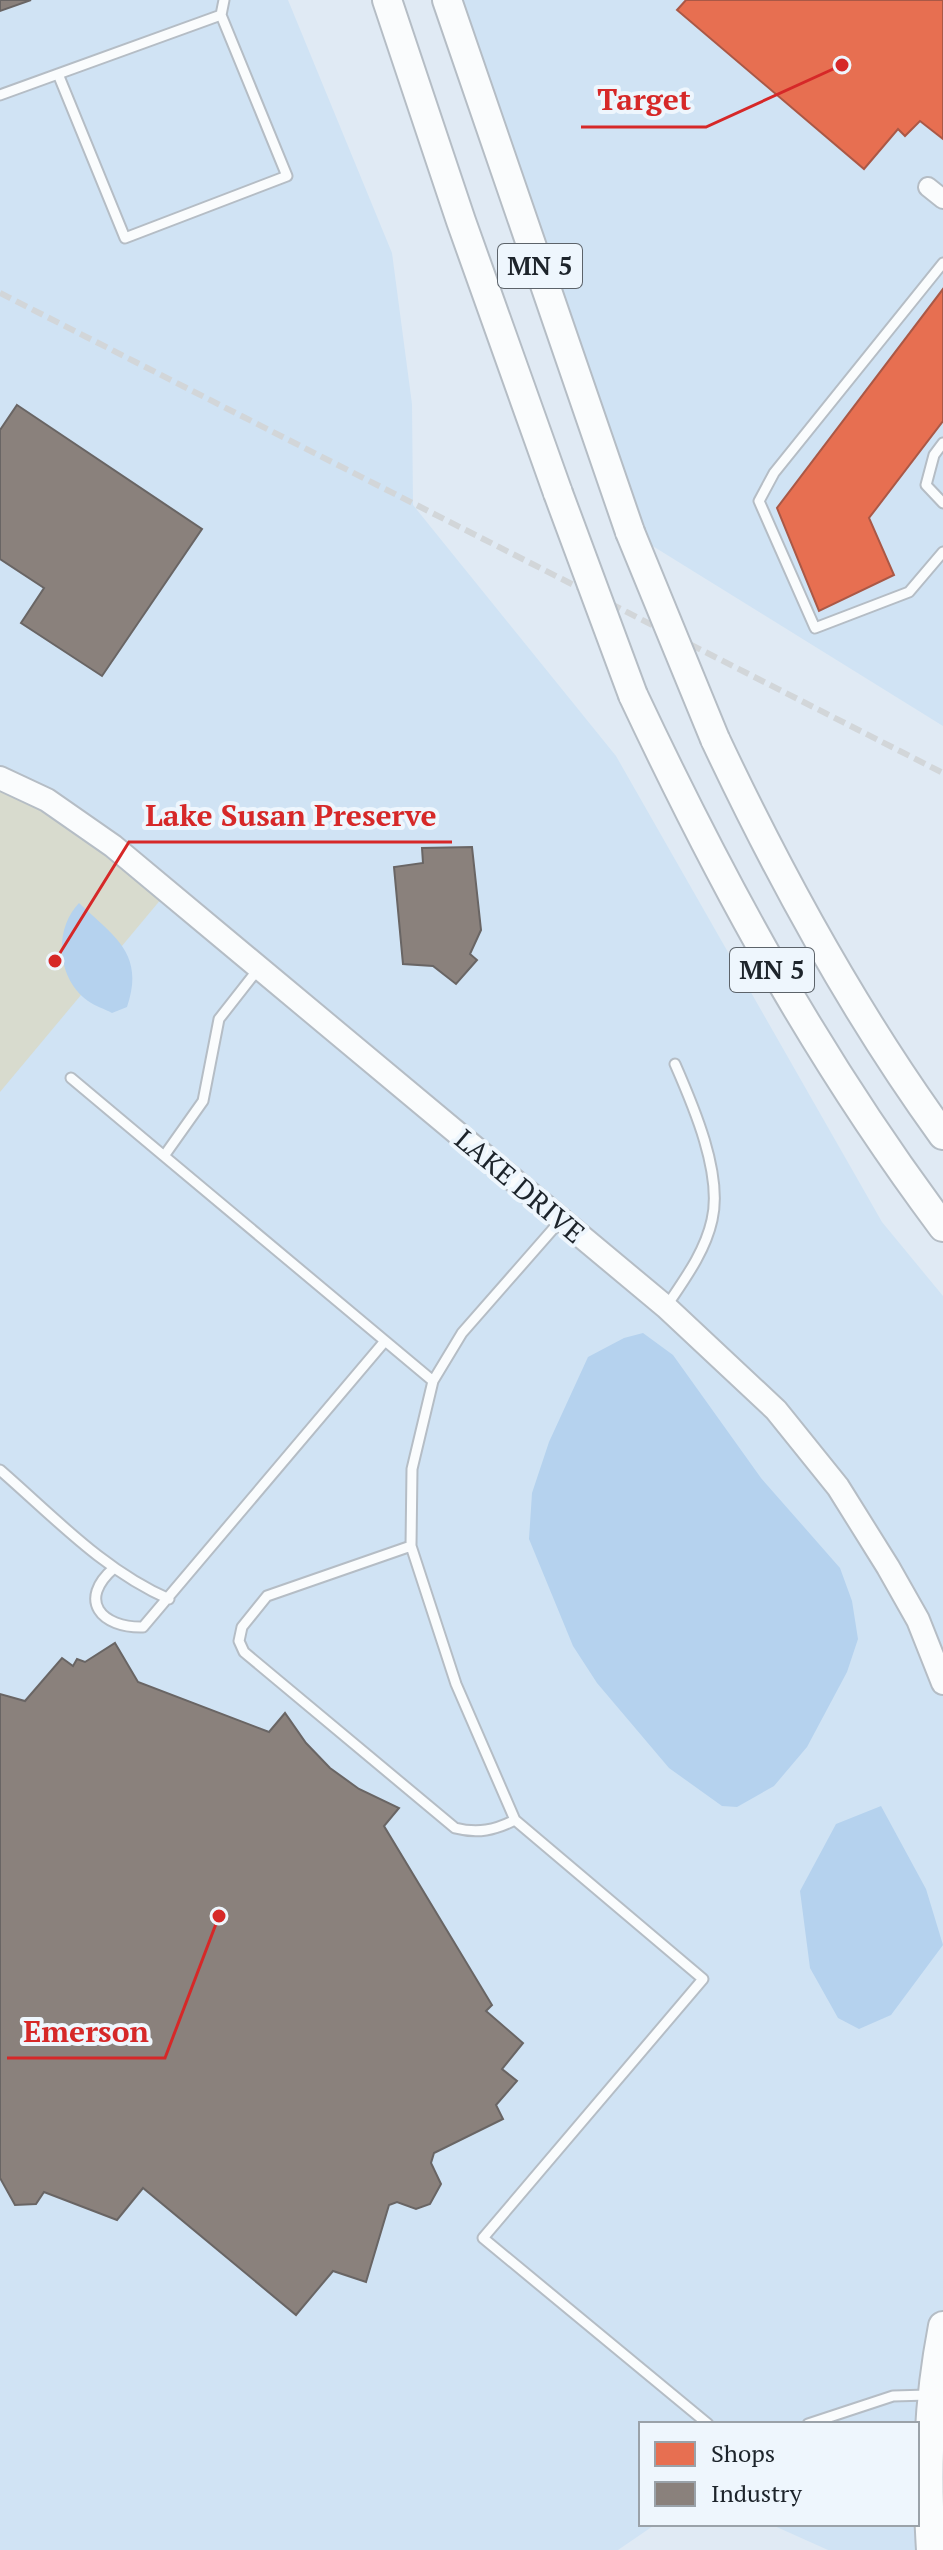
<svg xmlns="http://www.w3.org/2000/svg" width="943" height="2550" font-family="'PT Serif',serif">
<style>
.built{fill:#d0e3f4}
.green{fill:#d8dbce}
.water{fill:#b5d2ee}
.shops{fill:#e76f51;stroke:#aa5846;stroke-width:2}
.industry{fill:#8a817c;stroke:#696564;stroke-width:2}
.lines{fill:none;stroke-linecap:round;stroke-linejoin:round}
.service-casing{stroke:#b5bdc5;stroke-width:13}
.minor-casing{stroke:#b5bdc5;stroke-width:22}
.tertiary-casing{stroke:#b5bdc5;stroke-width:26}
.primary-casing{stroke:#b5bdc5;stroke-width:32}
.service{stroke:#fafcfd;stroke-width:9}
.minor{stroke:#fafcfd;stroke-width:18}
.tertiary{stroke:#fafcfd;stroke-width:22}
.primary{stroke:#fafcfd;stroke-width:28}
.rail{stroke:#d2d6d9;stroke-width:6;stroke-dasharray:12 6;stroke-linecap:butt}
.primary-bridge-casing{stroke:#b5bdc5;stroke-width:32;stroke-linecap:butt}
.primary-bridge{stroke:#fafcfd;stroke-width:28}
.labels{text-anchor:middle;stroke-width:8;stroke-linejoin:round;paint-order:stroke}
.shield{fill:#eef6fd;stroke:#5c636a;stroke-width:2}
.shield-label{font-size:26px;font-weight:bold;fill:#1d242b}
.street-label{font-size:28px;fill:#1d242b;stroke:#eef6fd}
.leader{fill:none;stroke:#d62828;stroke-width:3}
.callout-dot{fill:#d62828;stroke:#eef6fd;stroke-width:3}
.callout-label{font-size:30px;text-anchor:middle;font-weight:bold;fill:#d62828;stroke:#eef6fd;stroke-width:8;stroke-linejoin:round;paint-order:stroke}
</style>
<rect width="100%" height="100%" fill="#e0eaf4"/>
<!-- built -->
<path class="built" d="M0 0H288L392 253 412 404 413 505 616 756 882 1222 943 1296V2326L933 2550H828L770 2524H917V2424H641V2524H656L618 2550H0Z
M447 0H943V726L630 532Z"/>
<!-- green -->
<path class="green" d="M0 778 167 892 0 1092Z"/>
<!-- water -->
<path class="water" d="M79 903C115 937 145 954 127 1007L112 1013C105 1009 95 1006 88 1001 57 979 53 930 79 903Z
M643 1333 673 1355 761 1478 840 1568 852 1601 858 1639 847 1672 807 1747 774 1786 737 1807 722 1806 669 1768 597 1683 573 1646 529 1539 532 1493 549 1442 588 1357 624 1338Z
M881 1806 926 1889 943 1945 891 2015 859 2029 838 2018 810 1968 800 1891 836 1824Z"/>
<!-- shops -->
<path class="shops" d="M686 0H943V139L920 121 905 136 898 129 864 169 677 10Z
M943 289V421L869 518 894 575 819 611 777 508Z"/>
<!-- industry -->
<path class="industry" d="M0 0H31L0 11Z
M17 405 202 529 102 676 21 623 44 588 0 559V430Z
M472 847 481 930 470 954 477 960 456 984 433 966 403 964 394 867 423 863 422 848Z
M115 1643 138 1682 269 1732 285 1713 306 1743 330 1768 359 1789 399 1808 384 1826 492 2005 486 2011 523 2043 502 2069 517 2081 496 2105 503 2119 434 2153 431 2163 441 2184 430 2204 416 2209 397 2202 389 2205 366 2282 333 2271 296 2315 143 2188 117 2220 44 2192 36 2204 15 2205 0 2178V1694L25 1701 62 1658 73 1666 77 1659 85 1662Z"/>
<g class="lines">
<!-- service casing -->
<g class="service-casing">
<path id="service" d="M58 74 125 238 287 176 221 15
M0 95 221 15 224 0
M943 263 774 473 759 501 815 628 909 592 943 552
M943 443 934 455 926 485 943 503
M259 968 219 1019 203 1101 164 1156 433 1381
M71 1078 164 1156
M561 1220 462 1333 433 1381 412 1469 411 1546 456 1684 515 1820 703 1979 483 2238 708 2424
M666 1307C684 1280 705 1252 712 1220 723 1174 693 1105 675 1064
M0 1470C53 1516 104 1571 169 1599
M411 1546 267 1596 242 1627 239 1641 244 1652 455 1828C478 1834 495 1830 515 1820
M114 1568C77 1600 101 1628 143 1627L385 1341
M808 2424 893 2396 928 2395"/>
</g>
<!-- minor casing -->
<g class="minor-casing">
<path id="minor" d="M928 187 943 199"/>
</g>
<!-- tertiary casing -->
<g class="tertiary-casing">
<path id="tertiary" d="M0 778 47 800 113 846 666 1307 776 1410 838 1487 888 1567 918 1620 943 1683"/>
</g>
<!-- primary casing -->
<g class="primary-casing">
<path id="primary" d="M387 0 461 221 558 493
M447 0 630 532
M633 695C723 886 816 1057 943 1227
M715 739C780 877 853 1011 943 1135
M931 2550C926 2471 928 2404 943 2326"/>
</g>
<!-- service -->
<use href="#service" class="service"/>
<!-- minor -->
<use href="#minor" class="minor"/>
<!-- tertiary -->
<use href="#tertiary" class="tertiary"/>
<!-- primary -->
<use href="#primary" class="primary"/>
<!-- rail -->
<path class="rail" d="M0 293 943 773"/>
<!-- primary-bridge casing -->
<g class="primary-bridge-casing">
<path id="primary-bridge" d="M558 493 633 695
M630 532 715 739"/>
</g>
<!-- primary-bridge -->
<use href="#primary-bridge" class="primary-bridge"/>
</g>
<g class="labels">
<!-- shield labels -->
<g class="shield">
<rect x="498" y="244" width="84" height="44" rx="6"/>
<rect x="730" y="948" width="84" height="44" rx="6"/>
</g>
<g class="shield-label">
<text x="540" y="275">MN 5</text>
<text x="772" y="979">MN 5</text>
</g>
<!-- street labels -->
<g class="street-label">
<text transform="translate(520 1186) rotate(40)" y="10">LAKE DRIVE</text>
</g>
</g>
<!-- callouts -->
<path class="leader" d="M842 65L706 127H581M55 961L129 842H452M219 1916L165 2058H7"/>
<g class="callout-dot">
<circle cx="842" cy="65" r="8"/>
<circle cx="55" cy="961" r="8"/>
<circle cx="219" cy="1916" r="8"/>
</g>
<g class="callout-label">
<text x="644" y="110">Target</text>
<text x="291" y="826">Lake Susan Preserve</text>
<text x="86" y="2042">Emerson</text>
</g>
<!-- legend -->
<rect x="639" y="2422" width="280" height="104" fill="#eef6fd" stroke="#9aa2a9" stroke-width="2"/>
<rect x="655" y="2442" width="40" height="24" fill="#e76f51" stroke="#9aa2a9" stroke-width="2"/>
<text x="711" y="2462" font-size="24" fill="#1d242b">Shops</text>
<rect x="655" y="2482" width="40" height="24" fill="#8a817c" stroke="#9aa2a9" stroke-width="2"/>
<text x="711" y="2502" font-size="24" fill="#1d242b">Industry</text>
</svg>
